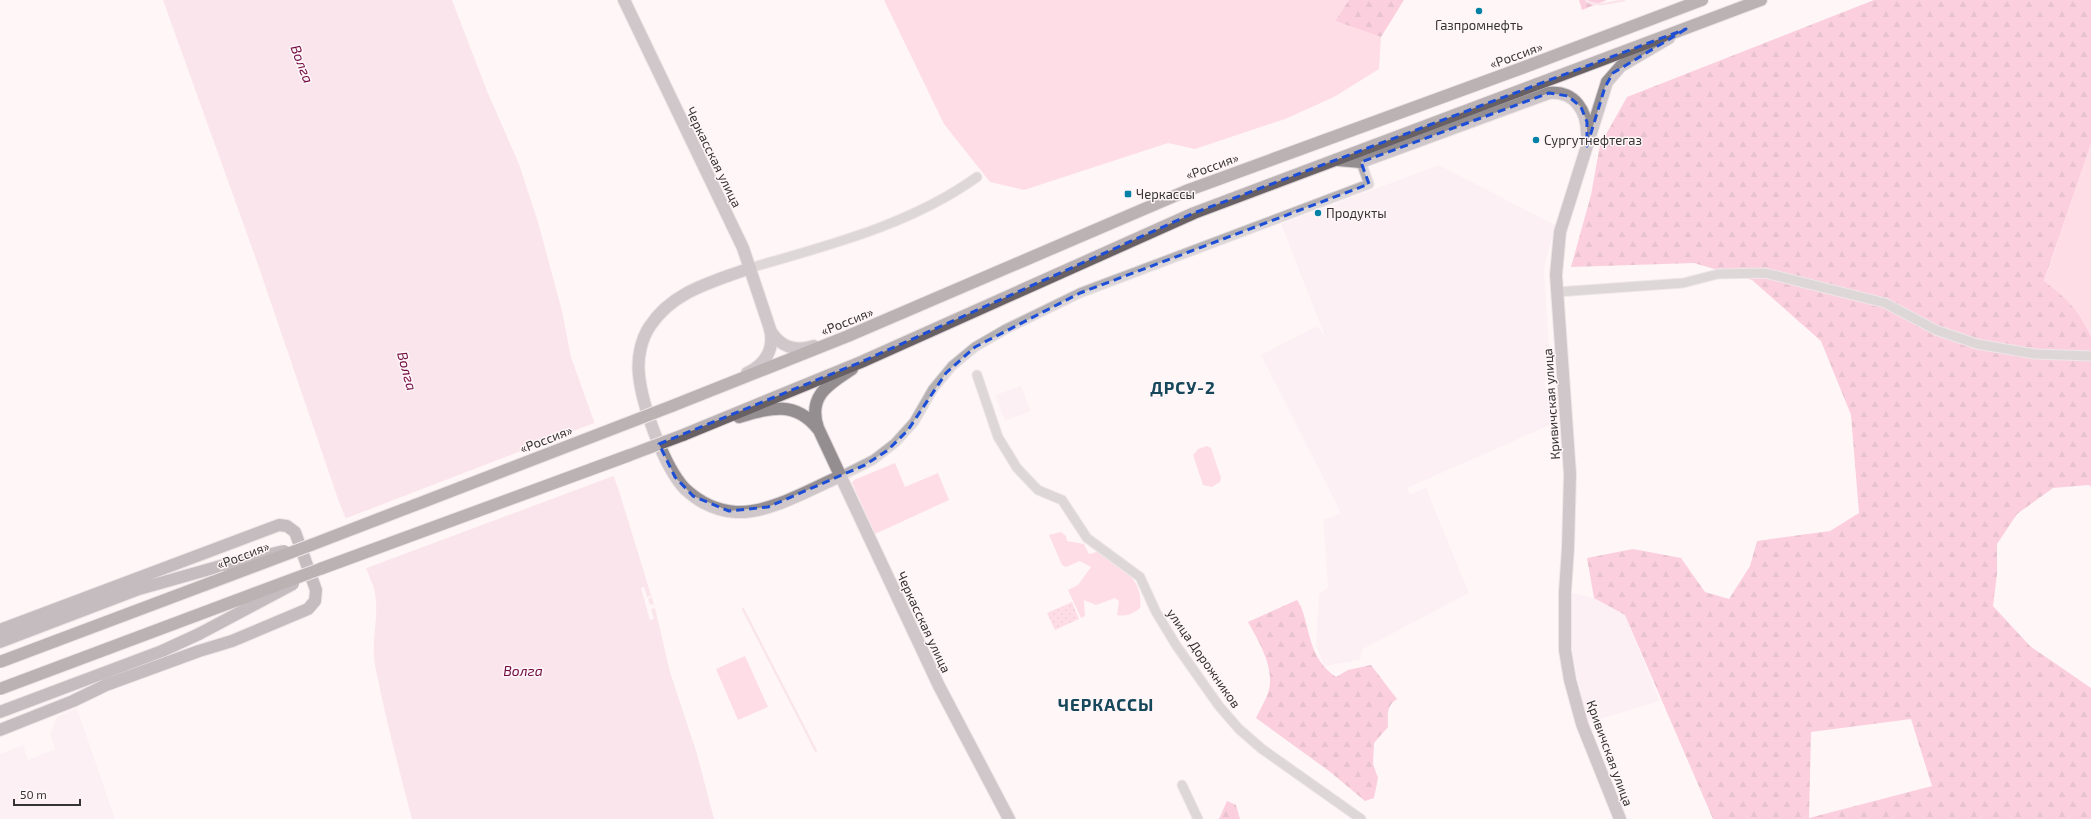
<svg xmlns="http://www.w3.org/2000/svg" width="2091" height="819" font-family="'Exo 2',sans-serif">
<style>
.built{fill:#fbe9ef}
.green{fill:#fdbed3}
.forest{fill:url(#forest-firs);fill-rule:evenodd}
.garden{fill:url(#garden-dots)}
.water{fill:#f6d1dd}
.pier{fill:#fff6f8}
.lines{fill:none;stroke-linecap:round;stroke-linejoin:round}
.stream{stroke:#f6d1dd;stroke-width:2.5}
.street-casing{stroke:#dbd3d5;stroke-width:11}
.secondary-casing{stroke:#dbd3d5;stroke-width:14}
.primary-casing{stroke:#dbd3d5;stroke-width:14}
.highway-casing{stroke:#dbd3d5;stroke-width:14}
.street{stroke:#b5b1b2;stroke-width:9}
.secondary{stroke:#948e90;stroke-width:12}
.primary{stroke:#7c7678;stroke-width:12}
.highway{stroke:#686063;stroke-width:12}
.primary-bridge-casing{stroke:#dbd3d5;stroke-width:14;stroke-linecap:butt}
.highway-bridge-casing{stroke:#dbd3d5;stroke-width:14;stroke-linecap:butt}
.primary-bridge{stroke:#7c7678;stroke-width:12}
.highway-bridge{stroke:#686063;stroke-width:12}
.marked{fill:none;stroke:#1d4ed8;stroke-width:3;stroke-dasharray:8 5;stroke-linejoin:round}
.poi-dot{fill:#0281a6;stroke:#fff6f8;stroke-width:1.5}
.labels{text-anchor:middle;stroke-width:3;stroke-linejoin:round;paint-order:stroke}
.poi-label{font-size:13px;fill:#363334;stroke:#fff6f8;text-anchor:start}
.street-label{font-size:13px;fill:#363334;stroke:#fff6f8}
.water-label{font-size:14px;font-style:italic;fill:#720940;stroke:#fff6f8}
.district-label{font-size:17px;font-weight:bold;letter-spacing:1px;fill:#16475a;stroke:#fff6f8}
</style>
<defs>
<pattern id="forest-firs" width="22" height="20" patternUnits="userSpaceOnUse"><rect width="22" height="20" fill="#f8a0c0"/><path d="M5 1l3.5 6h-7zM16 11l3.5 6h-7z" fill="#ca839d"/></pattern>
<pattern id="garden-dots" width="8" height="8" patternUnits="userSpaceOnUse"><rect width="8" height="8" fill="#fdbed3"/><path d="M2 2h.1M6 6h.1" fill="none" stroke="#d9a4b6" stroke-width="1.8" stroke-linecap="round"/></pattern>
</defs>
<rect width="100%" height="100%" fill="#fff6f8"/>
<!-- built -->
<path class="built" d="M1439 165 1555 225 1544 270 1551 378 1544 382 1557 422 1407 488 1410 494 1426 488 1469 593 1363 649 1360 660 1324 666 1316 645 1319 594 1328 587 1323 520 1341 513 1261 355 1317 326 1326 339 1281 224Z
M1021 386 1031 411 1005 421 995 395Z
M1572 593 1594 598 1625 615 1660 701 1587 723 1574 660 1570 629Z
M77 708 115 819H0V754L23 745 28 760 55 749 50 734 57 717Z"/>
<!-- green -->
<path class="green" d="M884 0H1349L1335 21 1381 37 1379 69 1334 97 1285 119 1195 149 1168 143 1024 190 990 182 944 124Z
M2091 144V336C2077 308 2069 301 2044 282Z
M1207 446 1211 448 1221 478 1220 482 1212 487 1203 485 1193 455 1198 449Z
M895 463 905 487 938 473 949 500 875 534 852 483 854 480Z
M1061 532 1066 536 1067 541 1084 544 1089 554 1100 551C1120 569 1144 577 1140 608 1133 614 1126 617 1117 615L1119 601 1115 598 1096 605 1084 600 1085 616 1081 618 1068 590 1078 585 1091 567 1080 561 1066 567 1062 565 1049 535Z
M745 656 768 707 738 720 716 669Z"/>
<!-- forest -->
<path class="forest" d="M1349 0H1404L1381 37 1335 21Z
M1579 0H1607L1582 10Z
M1874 0H2091V144L2044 281C2069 301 2077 308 2091 336V487L2089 485 2053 488 2017 514 1997 544V574L1993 606 2030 646 2091 688V819H1713L1625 615 1594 598 1587 558 1633 549 1681 558 1705 592 1729 599 1750 566 1757 541 1830 531 1859 513 1851 415 1821 341 1752 280 1694 263 1571 267 1591 195 1600 145 1627 97ZM1911 719 1932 786 1809 818 1811 732Z
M1297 600C1302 607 1304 615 1306 623 1312 647 1316 663 1336 677L1348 670 1371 665 1397 699C1386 706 1388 714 1388 727L1374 743 1373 764 1378 778 1374 798 1365 801 1329 771 1256 718C1260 710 1265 701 1268 693 1276 669 1259 642 1248 622Z
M1227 801 1236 805 1240 819H1219Z"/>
<!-- garden -->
<path class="garden" d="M1072 602 1079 619 1055 630 1047 613Z"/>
<!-- water -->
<path class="water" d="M163 0H452L487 91 519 164 538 222 562 311 571 357 619 491 655 608 670 672 697 754 714 819H412C401 777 390 736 381 694 379 682 375 670 374 658 372 633 380 614 374 588L339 502 257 262Z"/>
<!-- pier -->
<path class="pier" d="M597 422 616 475 364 569 344 519Z
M644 587 647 597 651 596V597L648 599 650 605 653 604 655 608 651 609 654 619 650 620 641 588Z"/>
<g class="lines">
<!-- stream -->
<path class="stream" d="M1586 0C1594 8 1614 2 1624 0
M743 609 816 751"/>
<!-- street casing -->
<g class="street-casing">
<path id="street" d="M750 268C829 245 910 225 977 177
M1557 292 1683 283 1718 274 1765 273 1885 303 1936 330 1977 344 2035 354 2091 356
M977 375 998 437 1017 468 1038 490 1062 500 1087 538 1140 577 1156 612 1176 645 1219 706 1239 729 1262 749 1361 819
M841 476 873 460 895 443 914 422 933 389 952 366 975 347 1006 329 1080 293 1369 184 1361 162
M1182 785 1198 819"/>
</g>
<!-- secondary casing -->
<g class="secondary-casing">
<path id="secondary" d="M624 0 743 248 770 329C775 349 765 365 747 373
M1338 160 1361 162 1549 93C1575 91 1587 111 1587 134
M750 268C713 282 673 291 650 326 641 339 637 359 639 375 642 405 664 467 685 489 699 502 717 511 736 512 769 514 810 489 841 476
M770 330C780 347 796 352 814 346
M852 369C829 384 807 396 818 428L939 686 1009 819
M739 417C770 408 795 400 818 429
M1620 819 1582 724 1570 680 1565 650V592L1568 548 1570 474 1556 275 1560 232 1607 82 1621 66 1669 38"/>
</g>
<!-- primary casing -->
<g class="primary-casing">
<path id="primary" d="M0 630 279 525 287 526 295 532 316 590 315 601 308 609 232 641 199 651 106 685 73 701 0 730
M0 642 139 589 224 565
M0 712 162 651 199 634"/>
</g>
<!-- highway casing -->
<g class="highway-casing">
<path id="highway" d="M672 406 848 336 1186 191 1522 68 1702 0
M683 435 861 362 1194 213 1761 0
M311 545 415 505
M320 569 630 455"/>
</g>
<!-- street -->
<use href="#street" class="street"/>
<!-- secondary -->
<use href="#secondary" class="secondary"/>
<!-- primary -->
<use href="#primary" class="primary"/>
<!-- highway -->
<use href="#highway" class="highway"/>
<!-- primary-bridge casing -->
<g class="primary-bridge-casing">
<path id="primary-bridge" d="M224 565 284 551
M199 634 293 584"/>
</g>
<!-- highway-bridge casing -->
<g class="highway-bridge-casing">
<path id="highway-bridge" d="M630 455 683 435
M415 505 672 406
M0 662 311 545
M0 689 320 569"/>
</g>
<!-- primary-bridge -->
<use href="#primary-bridge" class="primary-bridge"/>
<!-- highway-bridge -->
<use href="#highway-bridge" class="highway-bridge"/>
</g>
<!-- marked area -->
<path d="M0 0H2091V819H0ZM1686 29 1613 73 1605 87 1587 146V122L1581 107 1568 96 1549 93 1361 162 1369 184 1080 293 975 347 946 373 908 430 888 450 865 465 768 507 729 511 693 496 675 477 659 444 861 362 1194 213Z" fill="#fff6f8" fill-opacity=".55" fill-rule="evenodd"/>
<path class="marked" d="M1686 29 1613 73 1605 87 1587 146V122L1581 107 1568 96 1549 93 1361 162 1369 184 1080 293 975 347 946 373 908 430 888 450 865 465 768 507 729 511 693 496 675 477 659 444 861 362 1194 213Z"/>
<!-- markers -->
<g class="poi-dot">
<circle cx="1479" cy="11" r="4"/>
<circle cx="1536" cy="140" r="4"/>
<rect x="1124" y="190" width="8" height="8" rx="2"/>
<circle cx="1318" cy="213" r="4"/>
</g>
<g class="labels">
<!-- poi labels -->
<g class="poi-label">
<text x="1479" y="30" text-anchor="middle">Газпромнефть</text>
<text x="1544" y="145">Сургутнефтегаз</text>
<text x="1136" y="199">Черкассы</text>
<text x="1326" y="218">Продукты</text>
</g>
<!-- street labels -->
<g class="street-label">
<text transform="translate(1516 55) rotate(-20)" y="5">«Россия»</text>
<text transform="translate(714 157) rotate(64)" y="5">Черкасская улица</text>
<text transform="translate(1212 166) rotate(-20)" y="5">«Россия»</text>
<text transform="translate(847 321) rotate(-22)" y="5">«Россия»</text>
<text transform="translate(1551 404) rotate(-94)" y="5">Кривичская улица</text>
<text transform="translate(546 439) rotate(-21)" y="5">«Россия»</text>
<text transform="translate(243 555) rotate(-21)" y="5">«Россия»</text>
<text transform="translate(924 622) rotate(65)" y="5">Черкасская улица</text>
<text transform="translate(1204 658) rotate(55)" y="5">улица Дорожников</text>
<text transform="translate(1610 753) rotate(70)" y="5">Кривичская улица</text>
</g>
<!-- water labels -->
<g class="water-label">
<text transform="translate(302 64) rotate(69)" y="5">Волга</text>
<text transform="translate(407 371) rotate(75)" y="5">Волга</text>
<text x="523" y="676">Волга</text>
</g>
<!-- district labels -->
<g class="district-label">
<text x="1183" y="394">ДРСУ-2</text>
<text x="1106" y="711">ЧЕРКАССЫ</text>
</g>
</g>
<!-- scale -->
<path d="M14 799v6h66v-6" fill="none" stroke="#363334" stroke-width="2"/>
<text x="20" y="799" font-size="12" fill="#363334" stroke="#fff6f8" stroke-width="3" paint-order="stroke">50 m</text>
</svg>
